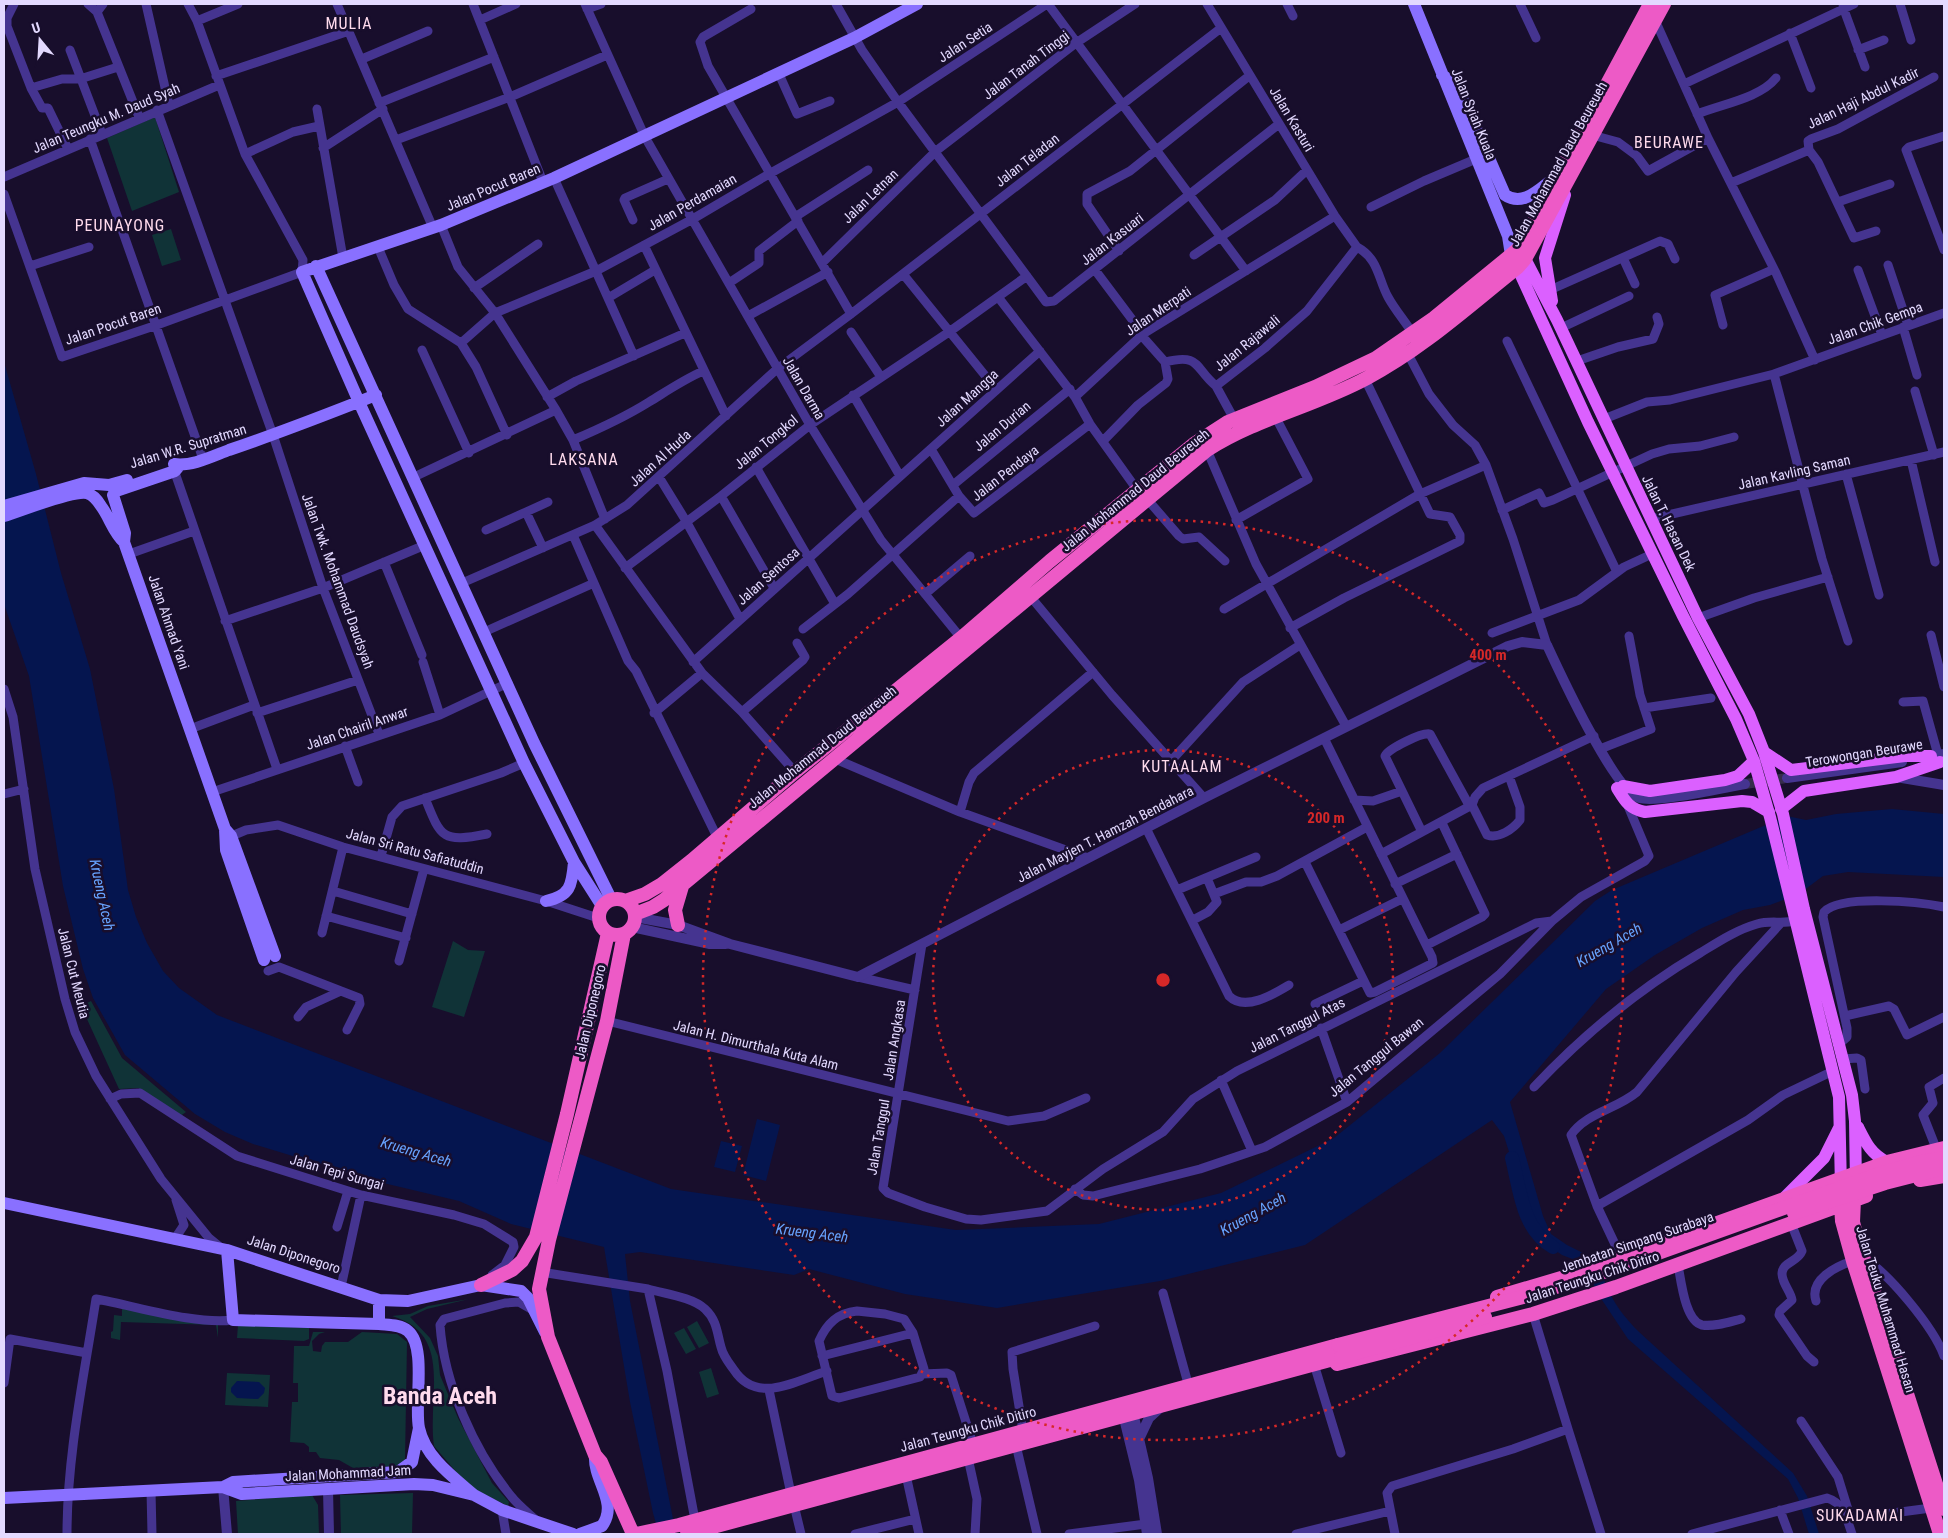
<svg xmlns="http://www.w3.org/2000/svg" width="1948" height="1538" font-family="'Roboto Condensed',sans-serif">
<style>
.green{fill:#103337}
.water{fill:#05154f}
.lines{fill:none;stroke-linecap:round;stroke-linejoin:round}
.river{stroke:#05154f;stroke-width:14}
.tertiary-tunnel{stroke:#362c4c;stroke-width:10;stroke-dasharray:10 5;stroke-linecap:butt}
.minor{stroke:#453490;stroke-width:9}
.tertiary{stroke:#453490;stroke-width:10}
.secondary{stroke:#8970ff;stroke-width:12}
.primary{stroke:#db60ff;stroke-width:12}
.trunk{stroke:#ed5ac6;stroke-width:14}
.trunk-bridge{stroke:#ed5ac6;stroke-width:14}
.ring{fill:none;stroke:#d62828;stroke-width:2.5;stroke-dasharray:2.5 5}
.labels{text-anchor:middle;stroke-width:5;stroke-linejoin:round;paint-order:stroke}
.street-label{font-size:14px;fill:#e3d9ff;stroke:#180e2c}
.water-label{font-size:15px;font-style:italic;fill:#67a3ff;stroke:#180e2c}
.quarter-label{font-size:16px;letter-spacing:1px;fill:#ffdbed;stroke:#180e2c}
.town-label{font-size:24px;font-weight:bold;fill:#ffdbed;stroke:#180e2c}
.centre{fill:#d62828;stroke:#180e2c;stroke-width:2.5}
.ring-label{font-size:15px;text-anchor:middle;font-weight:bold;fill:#d62828;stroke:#180e2c;stroke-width:5;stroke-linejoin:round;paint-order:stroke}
</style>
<rect width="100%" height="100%" fill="#180e2c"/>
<!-- green -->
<path class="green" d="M155 117 179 192 132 211 107 138Z
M171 229 181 260 162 266 152 235Z
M453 941 468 950 485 951 464 1017 432 1007Z
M91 1001 122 1058 186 1112 175 1120 140 1095 139 1088 119 1089 81 1006Z
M469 1299 427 1309 410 1317 430 1338 438 1356 440 1375 458 1418 492 1483 509 1502 508 1506 474 1489 463 1480 434 1446C427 1397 454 1334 392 1316L410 1314 428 1306Z
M122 1304 218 1323V1338L216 1325 121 1322 120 1340 111 1338V1332L113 1331 114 1315 122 1316Z
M697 1321 709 1343 699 1348 687 1327Z
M238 1325 309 1328V1339L304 1341 237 1338Z
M684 1328 696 1349 686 1354 674 1333Z
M313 1332H325L319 1334 312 1341 313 1351 321 1352 322 1346 325 1342H348L362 1332 397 1334 407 1342 405 1460 396 1466 353 1468 339 1460 320 1458 316 1452H309V1447L304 1443 290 1442 292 1402H298V1383H293L294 1346H309Z
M711 1368 719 1394 707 1398 699 1372Z
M227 1373 270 1375 268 1407 225 1405Z
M413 1493 412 1534H341L340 1495Z
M312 1495 318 1505 319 1534H238L236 1501Z"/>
<!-- water -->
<path class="water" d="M4 362 36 474 61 573 90 669 114 789 128 890 136 917 147 943 163 971 179 988 217 1015 671 1189 956 1230 1099 1224 1221 1193 1334 1138 1440 1053 1595 901 1612 890 1787 816 1806 820 1836 814 1892 809 1944 814V877L1848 872 1823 876 1799 894 1770 905 1743 910 1702 928 1655 955 1606 989 1510 1102 1543 1216 1551 1234 1567 1245 1597 1260C1608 1293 1614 1306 1638 1331L1793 1473 1807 1496 1819 1534H1809L1798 1498 1788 1479 1628 1339 1600 1297 1583 1263 1562 1255 1540 1240 1531 1222 1504 1136 1492 1120 1305 1245 1160 1281 997 1308 905 1294 809 1269 794 1275 640 1252 625 1254 630 1301 676 1534H659L653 1513 630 1402 604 1247 511 1224 459 1201 375 1181 253 1144 225 1132 195 1114 125 1055 93 998 83 969 63 886 29 676 4 604Z
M757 1119 780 1125 766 1181 743 1175Z
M721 1141 742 1146 735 1172 714 1167Z
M237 1381 259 1382 265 1388 264 1393 258 1399 237 1398 231 1392V1388Z"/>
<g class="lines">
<!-- river -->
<path class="river" d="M1512 1158C1520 1190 1522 1229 1553 1247"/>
<!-- tertiary-tunnel -->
<path class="tertiary-tunnel" d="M1745 784 1787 778"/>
<!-- minor -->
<path class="minor" d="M14 4 7 18V26L31 88 62 79H80L118 67
M88 4 97 12
M103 4 97 12 139 117
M146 4 169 105
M337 4 433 228
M473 4 543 182
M585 4 645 137 810 425 881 540 961 638
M836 4 862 50 898 102 1046 302 1054 301 1279 124
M1048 4 1246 271
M1207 4 1335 216 1357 247C1379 259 1378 279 1388 297 1395 310 1405 321 1413 334
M1287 4 1293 16
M1520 4 1536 38
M1900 4 1911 40
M1843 7 1865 67
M587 9 601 4
M751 9 703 37 700 42 708 66 851 314
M480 20 516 4
M1655 20 1708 138 1776 273 1815 360
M197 21 238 4
M1790 33 1811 88
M70 50 102 134
M1858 50 1884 40
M362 59 428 31
M779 74 797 114 830 101
M216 76 349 31
M1684 84 1854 4
M31 88 42 108H48L68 149
M379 103 494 57
M317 109 343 258
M157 110 273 435 323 588 379 734
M1697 114C1722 104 1760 98 1776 78
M1592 135 1618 142 1637 156 1648 171 1708 138
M1944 136 1909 147 1906 150 1944 250
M90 139 203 459
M396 140 510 97 607 55
M323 148 383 109
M1809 150 1818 162 1854 238 1876 231
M245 154 293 132 319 126
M4 177 219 85
M554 178 634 356
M1731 183 1809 150 1808 141 1811 139 1838 129 1934 77
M4 194 62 357 157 325 302 272 303 260 245 154 197 21 188 4
M1838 202 1890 184
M1371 207 1424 181 1476 159
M795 217 868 170
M633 220 624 200 625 198 668 179
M644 245 726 416
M378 247 394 285 408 309 461 343 495 313 596 271 691 220 769 174 898 102 1047 4
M1119 251 1087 204V194L1130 171 1249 76
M1194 255 1275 200 1307 170
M1623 258 1635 284
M823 262 936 151 1076 43 1135 4
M1888 265 1908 325
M30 266 89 247
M1095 270 1143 334
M1858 270 1882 335
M903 274 996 389
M729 283 759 263V251L798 221
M474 288 538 244
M1550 290 1660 241 1668 244 1675 259
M998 297 1075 397 1090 424 1138 491
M608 298 655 270
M748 316 828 272
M1723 325 1715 295 1774 269
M1903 327 1917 375
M1561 328 1629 296
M851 332 881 377
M1142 336 1165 362C1201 353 1194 368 1216 386L1265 348 1307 311 1357 247
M1507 341 1617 572
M461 343 476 367 507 435
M422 350 469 453
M1408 354 1429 394 1453 425 1475 445 1486 465 1513 539 1547 645
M1577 361 1618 347 1653 339 1659 324 1657 317
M1216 386 1234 419
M1915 391 1934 455
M853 395 900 476
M547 397 576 381 685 333
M1075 397 1143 334 1335 216
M556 410 573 440 605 519
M1604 419 1647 402 1670 400 1774 374
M573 440C599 429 625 417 649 402 667 391 683 380 703 371
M1103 441 1138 405 1166 383 1168 379 1165 362
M931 449 959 496 974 513 1090 424
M1207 450 1256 564 1346 726
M1911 460 1935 562
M173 467 277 769
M756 467 835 604
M1846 474 1879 595
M414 477 556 410 495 313 458 267 441 225
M659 477 686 521 740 619
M953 485 1070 389
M721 496 774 588
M1147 499 1179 536 1183 539 1199 537 1225 561
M1502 510 1539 493 1544 503 1553 500 1652 454 1669 449 1700 446 1734 437
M526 512 548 502
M1650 519 1944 452
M1236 520 1308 479 1275 416
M595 525 702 673 742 712 795 772
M486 530 526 512 543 548
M573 535 628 661 636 671 718 839
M129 554 194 531
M384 562 422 655
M625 568 721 496 810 425 949 332 1027 276
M462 583 595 525 627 505 777 369 851 314 1221 28
M925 594 970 556
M1030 596 1112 695 1204 798
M1224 609 1420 494 1486 465
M1698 618 1754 598 1828 577
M225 621 323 588 425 545
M1290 628 1344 598 1460 541V535L1450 517 1430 514 1365 379
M803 629 848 594 959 496
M484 632 594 583
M1492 633 1579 600 1624 567 1652 554
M1931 635 1944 687
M1848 641 1822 559 1774 374 1944 313
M423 662 440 715
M693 662 1040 351
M4 689 13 717 35 869 65 999 75 1032 96 1076 161 1179 209 1238 220 1247
M1903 702 1923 701 1938 755
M1644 708 1711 698
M742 712 803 660 805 657 797 643
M257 713 358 680
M654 713 702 673
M190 729 254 705
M345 746 358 782
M1600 749 1651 729 1640 695 1629 636
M833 758 960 812 1088 858
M1170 762 1243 682 1300 645
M1509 776 1520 807V820C1513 829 1499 839 1487 835L1472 805 1475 797 1483 788 1594 736
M212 792 440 715 508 683
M4 794 24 789
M425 798C441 838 442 843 487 834
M1354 800 1373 801 1402 791
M960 812 969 782 974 773 1093 672
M1146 828 1229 996C1245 1012 1274 994 1289 985
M1422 832 1385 756C1388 749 1422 732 1430 734L1470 807
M227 838 246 830 278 825 343 847 546 901 598 918
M1381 854 1472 805
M381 856 392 817 402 806 501 773 524 763
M1305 862 1370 993 1375 992 1433 963 1432 957 1324 738
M1395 884 1457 854
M1177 890 1256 857
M333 891 412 914
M1214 894 1246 882H1261L1277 876 1367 827
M326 916 406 938
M1193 920 1208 912 1217 902 1207 878
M1339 930 1402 899
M322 933 343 847
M922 944 883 1188 888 1193 925 1207 966 1219 981 1220 1047 1211 1103 1169 1163 1132 1193 1099 1237 1071 1536 923 1552 921
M1427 945 1482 917 1485 914 1442 823
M399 961 424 869
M268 971 279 967 359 998 360 1004 347 1030
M858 977 915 990
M1315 1004 1363 981
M1845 1016 1889 1006 1894 1009 1907 1035 1944 1017
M298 1017 306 1007 341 991
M607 1021 1008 1121 1044 1116 1086 1098
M1321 1028 1347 1102
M1839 1044 1847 1037V1028L1823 917 1824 912C1841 894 1920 902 1944 907
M1843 1059 1857 1058 1861 1060 1865 1089
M1221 1080 1252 1151
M1534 1087C1584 1034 1637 990 1700 953 1718 942 1736 930 1757 924 1770 920 1781 924 1795 921
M110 1099 121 1094 140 1093 237 1156 361 1195 454 1215 484 1224 513 1242 514 1247 505 1265 492 1275
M1936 1148 1923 1115 1933 1103 1929 1087 1944 1078
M1075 1189 1083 1195 1093 1196 1200 1169 1265 1147 1347 1102 1500 974 1552 921 1581 897 1645 861 1649 856 1628 806
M1597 1206 1748 1120 1783 1095 1833 1071
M1791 1223 1802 1251C1798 1262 1782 1262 1782 1274 1782 1283 1791 1292 1792 1300L1780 1311 1779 1315 1807 1356 1814 1362
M337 1227 348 1191
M174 1240 184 1225 176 1200
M1621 1257 1597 1206 1571 1135C1586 1113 1617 1109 1637 1092L1736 972 1780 924
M1863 1258C1888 1272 1934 1328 1944 1356
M1678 1265C1681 1280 1685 1321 1702 1325 1714 1327 1729 1322 1741 1319
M541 1272 648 1289 667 1371 695 1520
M341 1287 361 1195
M648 1289C665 1294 692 1297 705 1309 717 1320 717 1333 721 1347 723 1356 729 1363 734 1370 757 1405 795 1381 827 1371
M1163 1293 1189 1387
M1816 1301C1809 1280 1836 1266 1853 1261
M533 1310 519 1302 505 1303 444 1319 440 1325C444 1383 474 1451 511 1496 518 1505 527 1512 536 1520
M857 1311 885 1314 904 1319 913 1333 924 1369 920 1377 839 1398 832 1396 819 1341C827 1323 838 1313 857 1311Z
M1533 1314 1568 1429
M822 1356 913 1333
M1314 1364 1341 1453
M922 1374 947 1373 951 1375 973 1444
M4 1383 10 1339 87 1353
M769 1390 791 1494
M1801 1421 1838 1477 1850 1516
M1023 1431 1013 1369 1012 1352 1095 1326
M1016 1445 1037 1534
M968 1458 977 1499 975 1534
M906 1475 919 1534
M151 1491 152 1534
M794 1505 801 1534
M502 1510 506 1534
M1780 1510 1789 1534
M1847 1519 1931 1508
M67 1534C67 1455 84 1377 96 1299 136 1306 195 1325 233 1320
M855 1534 915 1519
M1069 1534 1146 1524
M1296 1534 1390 1511
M1395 1534 1387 1493 1392 1486 1513 1449 1568 1429 1601 1534
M1692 1534 1827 1498C1844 1503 1847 1520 1852 1534"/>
<!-- tertiary -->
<path class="tertiary" d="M1924 757 1944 754
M1896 777 1944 785
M1787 778 1902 762
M635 917 678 925 730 944 858 977 1204 798 1508 646 1522 642 1547 645C1559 671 1615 792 1639 798 1658 803 1722 788 1745 784
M632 927 710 944H726
M1132 1408 1148 1478 1157 1534
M1122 1410 1139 1480 1147 1534
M1140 1437 1149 1418 1161 1407
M223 1487 227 1534
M328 1489 329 1534"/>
<!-- secondary -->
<path class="secondary" d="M1414 4 1508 236 1511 255
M1442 75 1457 85 1505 195C1524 208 1541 187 1557 176
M316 266 534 743 611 899
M174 464C191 467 213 456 229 450 279 433 328 414 376 395
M180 465 175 471 116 491 113 495 125 533 124 542 212 792 225 829 226 850 264 960
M4 506 84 483 109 485 127 480
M4 516C21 511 72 490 87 493 93 495 98 501 101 506 110 518 113 532 124 542
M225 829 231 836 275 956
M546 901C570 896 572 886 574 862
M602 906 574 862 524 763 359 402 302 272 441 225 554 178 854 38 917 4
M4 1203 227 1250 379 1300 408 1301 481 1285 521 1291 528 1298 545 1332
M227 1250 233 1320 379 1324C388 1325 400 1324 408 1331 427 1347 414 1404 419 1428 425 1457 453 1477 474 1495
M379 1324V1300
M223 1487 242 1494 414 1484 433 1485 474 1495 502 1510 573 1534
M4 1498 223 1487 233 1482 398 1472 412 1462 419 1428
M580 1534 602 1526C619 1502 593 1481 595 1455"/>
<!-- primary -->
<path class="primary" d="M1521 251 1557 320 1698 618 1749 714 1764 752 1783 814 1804 909 1852 1095 1855 1121 1856 1183
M1513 258 1588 422 1683 616 1736 719 1754 761 1770 817 1839 1097 1841 1188
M1552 301 1545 258 1565 195
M1764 752 1791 770 1905 756H1931
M1623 786 1650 791 1725 780 1738 776 1754 761
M1617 788C1625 801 1629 809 1645 812L1742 801 1752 802 1769 812
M1781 809 1804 791 1896 777 1940 762
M1858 1127C1866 1143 1871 1154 1887 1162
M1784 1198 1824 1158 1839 1128"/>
<!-- trunk -->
<path class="trunk" d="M599 917a18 18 0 1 1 36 0a18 18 0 1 1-36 0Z
M625 901 645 894 662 884 691 861 795 772 961 638 1050 561 1194 444 1228 422 1315 387 1376 358 1434 318 1511 255 1519 248 1650 4
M635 914 653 907 664 900 1207 450C1257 418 1315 406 1367 378 1422 349 1469 306 1518 267L1525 259 1664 4
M678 925 675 910 683 883
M624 934 607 1021 549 1240 539 1289 548 1337 595 1455 601 1462 633 1534
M1920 1180 1944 1176
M1854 1200 1853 1222 1857 1238 1944 1509
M1841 1205 1842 1221 1853 1261 1940 1534
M481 1285 512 1270 522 1261 536 1237 567 1114 608 933
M1497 1297 1578 1273 1887 1162 1944 1148
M1337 1364 1533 1314 1616 1287 1866 1196
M636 1534 679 1525 1338 1345
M687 1534 1341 1357"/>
<!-- trunk-bridge -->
<path class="trunk-bridge" d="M1794 1213 1885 1183 1944 1168
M1338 1345 1527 1296 1619 1267 1879 1174 1921 1162 1944 1158
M1341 1357 1485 1317"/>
</g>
<!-- distance rings -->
<g class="ring">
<circle cx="1163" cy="980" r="230"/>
<circle cx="1163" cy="980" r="460"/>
</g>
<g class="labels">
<!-- street labels -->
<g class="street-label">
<text transform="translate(965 42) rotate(-33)" y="5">Jalan Setia</text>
<text transform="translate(1026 65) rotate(-37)" y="5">Jalan Tanah Tinggi</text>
<text transform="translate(1863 98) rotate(-26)" y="5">Jalan Haji Abdul Kadir</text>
<text transform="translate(1474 114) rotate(68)" y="5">Jalan Syiah Kuala</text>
<text transform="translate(106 118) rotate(-23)" y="5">Jalan Teungku M. Daud Syah</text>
<text transform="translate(1292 119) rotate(59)" y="5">Jalan Kasturi</text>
<text transform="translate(1027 160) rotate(-38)" y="5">Jalan Teladan</text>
<text transform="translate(1558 164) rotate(-61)" y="5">Jalan Mohammad Daud Beureueh</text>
<text transform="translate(493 187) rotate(-23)" y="5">Jalan Pocut Baren</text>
<text transform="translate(870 196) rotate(-44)" y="5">Jalan Letnan</text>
<text transform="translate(692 202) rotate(-30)" y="5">Jalan Perdamaian</text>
<text transform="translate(1112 239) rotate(-38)" y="5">Jalan Kasuari</text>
<text transform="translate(1158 311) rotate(-34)" y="5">Jalan Merpati</text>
<text transform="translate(1875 323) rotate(-20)" y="5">Jalan Chik Gempa</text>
<text transform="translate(113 324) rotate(-19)" y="5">Jalan Pocut Baren</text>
<text transform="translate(1247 343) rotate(-39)" y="5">Jalan Rajawali</text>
<text transform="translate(804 388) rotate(60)" y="5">Jalan Darma</text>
<text transform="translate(967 398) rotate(-42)" y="5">Jalan Mangga</text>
<text transform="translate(1002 426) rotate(-40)" y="5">Jalan Durian</text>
<text transform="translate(766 442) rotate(-39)" y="5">Jalan Tongkol</text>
<text transform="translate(188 446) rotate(-17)" y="5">Jalan W.R. Supratman</text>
<text transform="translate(660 458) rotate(-42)" y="5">Jalan Al Huda</text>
<text transform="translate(1794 472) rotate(-13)" y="5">Jalan Kavling Saman</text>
<text transform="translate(1005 473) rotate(-38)" y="5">Jalan Pendaya</text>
<text transform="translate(1135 490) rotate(-39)" y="5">Jalan Mohammad Daud Beureueh</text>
<text transform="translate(1669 523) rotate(64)" y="5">Jalan T. Hasan Dek</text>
<text transform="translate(768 576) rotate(-42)" y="5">Jalan Sentosa</text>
<text transform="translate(338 581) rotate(70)" y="5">Jalan Twk. Mohammad Daudsyah</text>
<text transform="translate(169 622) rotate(71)" y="5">Jalan Ahmad Yani</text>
<text transform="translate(357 728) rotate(-19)" y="5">Jalan Chairil Anwar</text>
<text transform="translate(822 747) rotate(-39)" y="5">Jalan Mohammad Daud Beureueh</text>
<text transform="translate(1864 753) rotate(-9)" y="5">Terowongan Beurawe</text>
<text transform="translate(1105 834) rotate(-27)" y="5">Jalan Mayjen T. Hamzah Bendahara</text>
<text transform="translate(415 851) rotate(15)" y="5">Jalan Sri Ratu Safiatuddin</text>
<text transform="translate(74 973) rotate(76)" y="5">Jalan Cut Meutia</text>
<text transform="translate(590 1012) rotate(-77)" y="5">Jalan Diponegoro</text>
<text transform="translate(1297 1025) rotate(-27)" y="5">Jalan Tanggul Atas</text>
<text transform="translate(894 1040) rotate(-81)" y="5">Jalan Angkasa</text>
<text transform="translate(756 1045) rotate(14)" y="5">Jalan H. Dimurthala Kuta Alam</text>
<text transform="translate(1376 1057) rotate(-39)" y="5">Jalan Tanggul Bawan</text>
<text transform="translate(878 1137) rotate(-80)" y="5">Jalan Tanggul</text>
<text transform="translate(337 1172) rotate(16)" y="5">Jalan Tepi Sungai</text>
<text transform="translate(1637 1242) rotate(-19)" y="5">Jembatan Simpang Surabaya</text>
<text transform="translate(294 1254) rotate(18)" y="5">Jalan Diponegoro</text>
<text transform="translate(1592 1277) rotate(-18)" y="5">Jalan Teungku Chik Ditiro</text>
<text transform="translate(1886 1309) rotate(73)" y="5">Jalan Teuku Muhammad Hasan</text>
<text transform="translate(968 1429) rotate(-15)" y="5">Jalan Teungku Chik Ditiro</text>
<text transform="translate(348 1473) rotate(-3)" y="5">Jalan Mohammad Jam</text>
</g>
<!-- water labels -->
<g class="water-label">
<text transform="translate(102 895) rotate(78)" y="5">Krueng Aceh</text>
<text transform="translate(1609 945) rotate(-30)" y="5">Krueng Aceh</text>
<text transform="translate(416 1152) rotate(16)" y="5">Krueng Aceh</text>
<text transform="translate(1253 1214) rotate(-29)" y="5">Krueng Aceh</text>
<text transform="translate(812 1233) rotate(7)" y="5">Krueng Aceh</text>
</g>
<!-- quarter labels -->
<g class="quarter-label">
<text x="349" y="29">MULIA</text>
<text x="1669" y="148">BEURAWE</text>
<text x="120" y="231">PEUNAYONG</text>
<text x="584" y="465">LAKSANA</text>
<text x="1182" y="772">KUTAALAM</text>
<text x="1860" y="1521">SUKADAMAI</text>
</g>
<!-- town labels -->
<g class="town-label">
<text x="440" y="1404">Banda Aceh</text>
</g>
</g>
<circle cx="1163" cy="980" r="8" class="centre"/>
<g class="ring-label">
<text x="1488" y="660">400 m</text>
<text x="1326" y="823">200 m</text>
</g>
<!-- border -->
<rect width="1948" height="1538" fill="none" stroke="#e3d9ff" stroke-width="10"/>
<!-- north arrow -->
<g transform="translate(40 40) rotate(342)" stroke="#180e2c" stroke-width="4" paint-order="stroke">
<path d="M0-4L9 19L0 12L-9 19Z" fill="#e3d9ff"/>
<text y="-8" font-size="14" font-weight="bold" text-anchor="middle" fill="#e3d9ff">U</text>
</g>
</svg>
